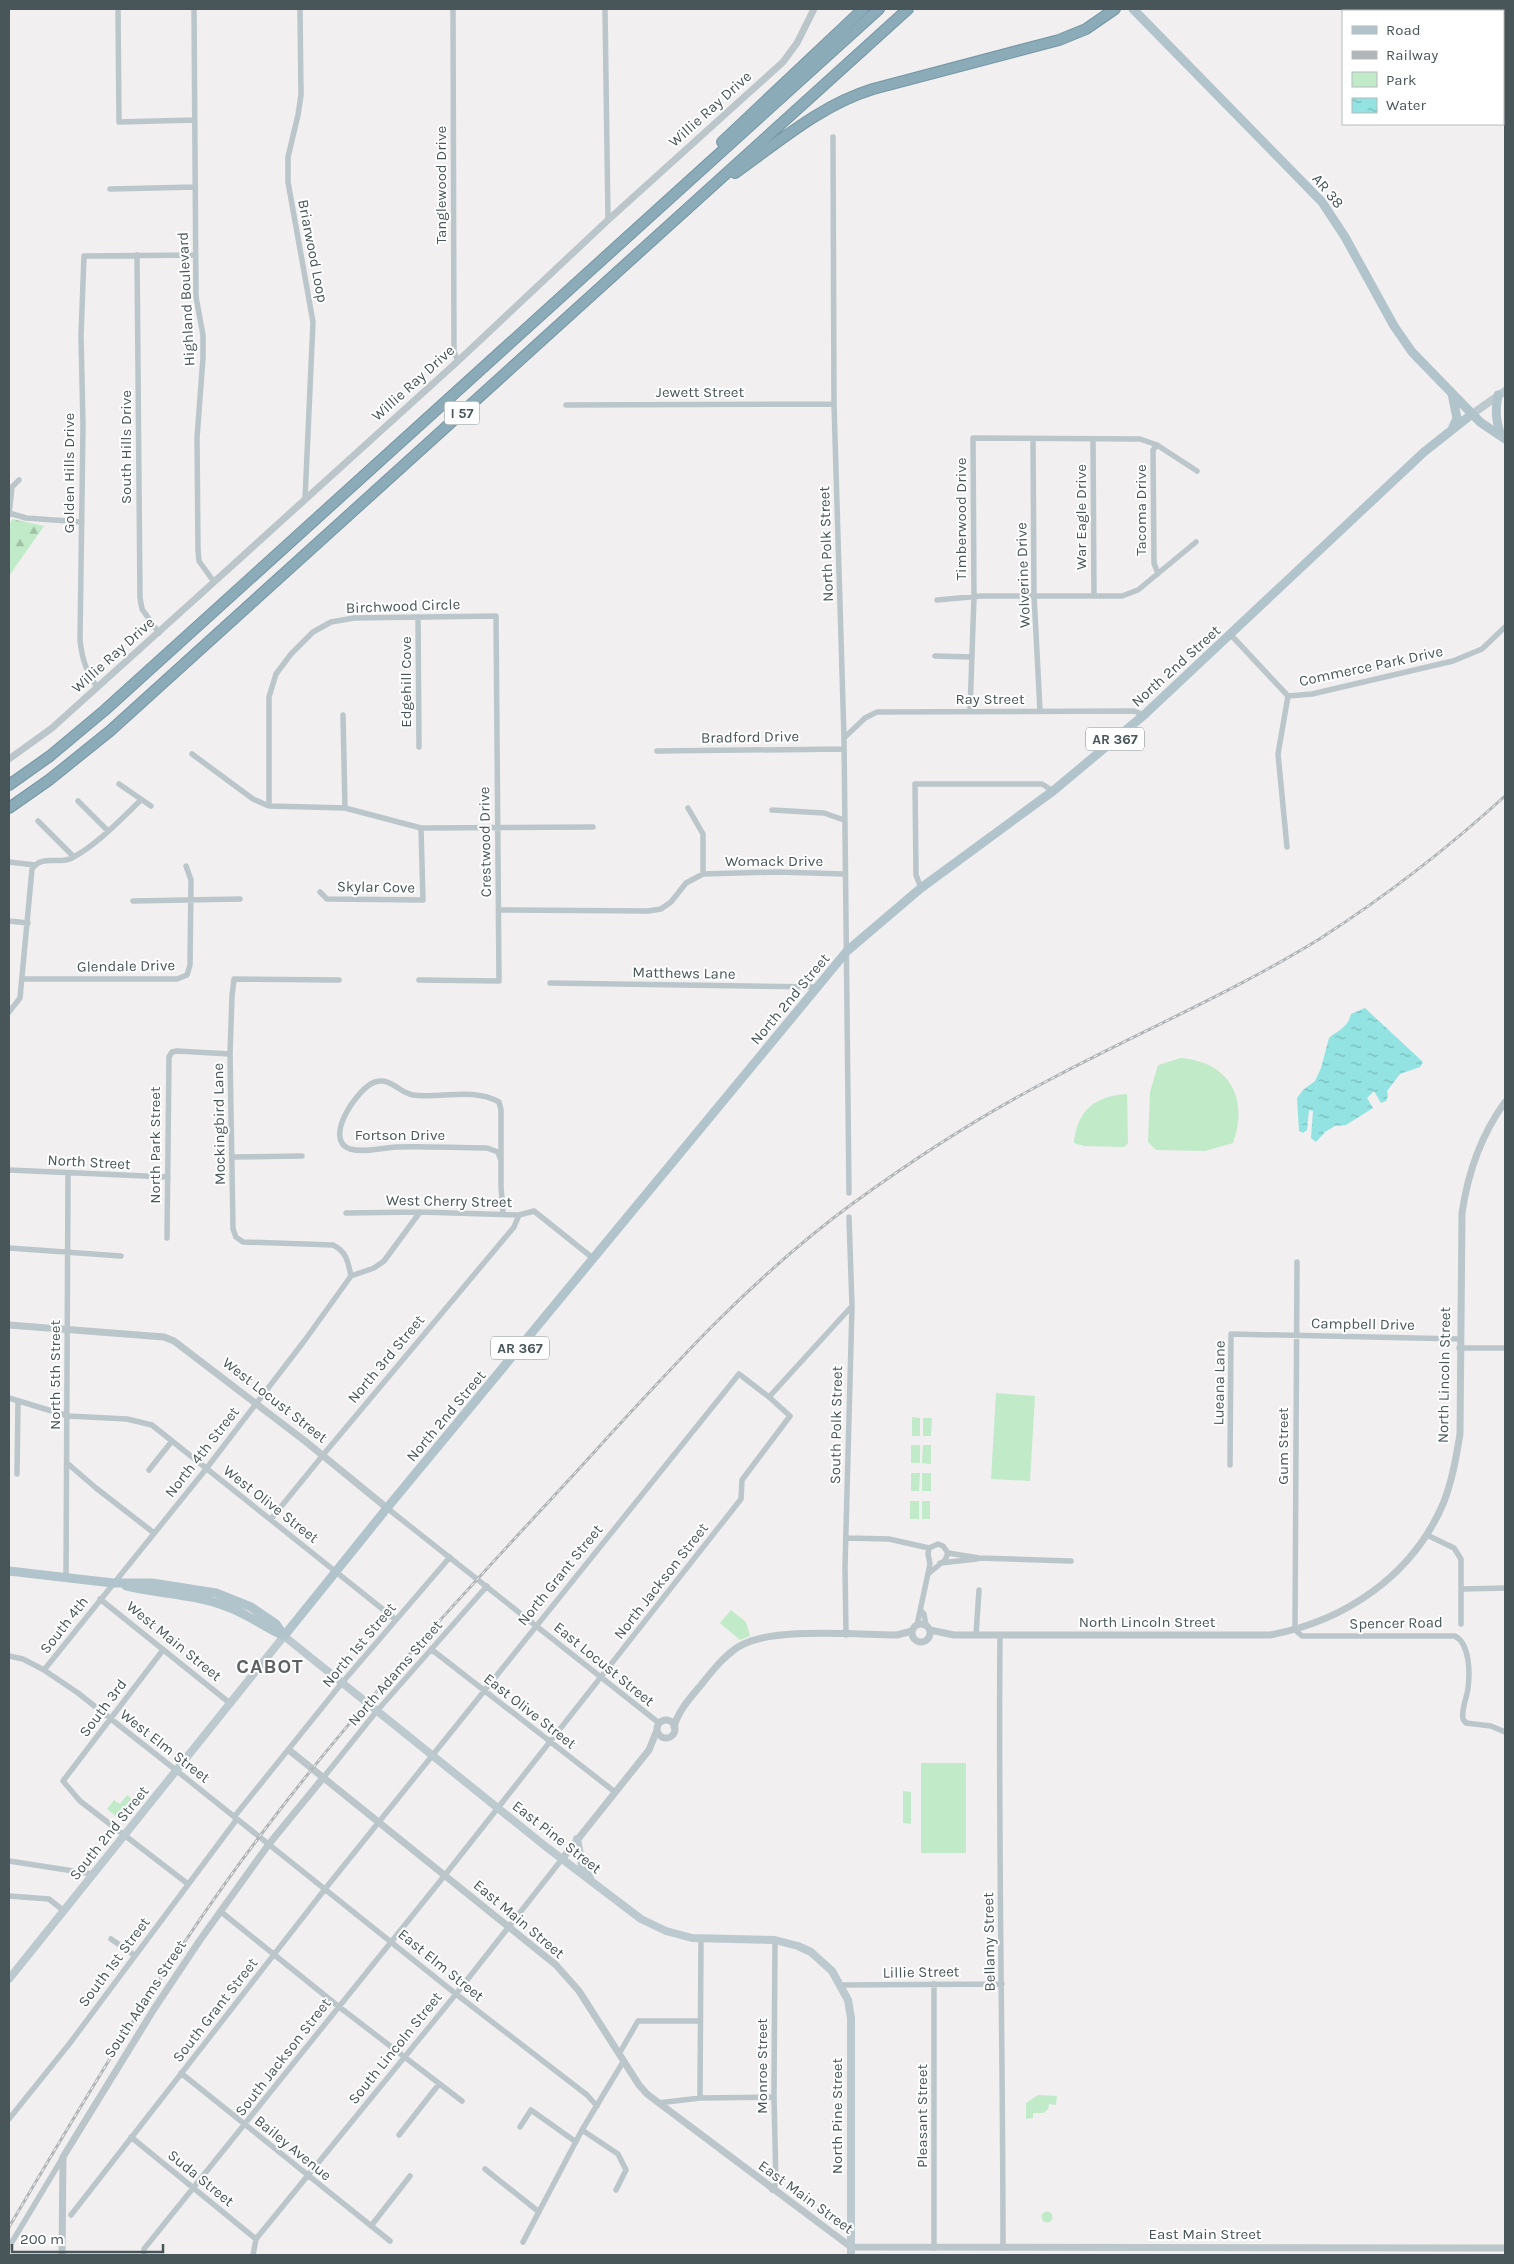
<svg xmlns="http://www.w3.org/2000/svg" width="1514" height="2264" font-family="Karla,sans-serif">
<style>
.green{fill:#c1ebc8}
.forest{fill:url(#forest-firs)}
.water{fill:url(#water-ripples)}
.lines{fill:none;stroke-linecap:round;stroke-linejoin:round}
.motorway-casing{stroke:#7696a4;stroke-width:12}
.minor{stroke:#bbc6ca;stroke-width:5.5}
.tertiary{stroke:#bbc6ca;stroke-width:7}
.secondary{stroke:#bcc9cf;stroke-width:8}
.primary{stroke:#b1c4cb;stroke-width:9}
.motorway{stroke:#8babb9;stroke-width:10}
.rail-casing{stroke:#b1b5b8;stroke-width:3}
.rail{stroke:#fff;stroke-width:1;stroke-dasharray:4;stroke-linecap:butt}
.labels{text-anchor:middle;stroke-width:4;stroke-linejoin:round;paint-order:stroke}
.shield{fill:#fff;stroke:#7f898c;stroke-width:1}
.shield-label{font-size:14px;font-weight:bold;fill:#48565a}
.street-label{font-size:15px;fill:#48565a;stroke:#fff}
.district-label{font-size:20px;font-weight:bold;letter-spacing:1px;fill:#5c6063;stroke:#fff}
</style>
<defs>
<pattern id="forest-firs" width="22" height="20" patternUnits="userSpaceOnUse" patternTransform="scale(1.25)"><rect width="22" height="20" fill="#c1ebc8"/><path d="M5 1l3.5 6h-7zM16 11l3.5 6h-7z" fill="#9fc1a5"/></pattern>
<pattern id="water-ripples" width="26" height="14" patternUnits="userSpaceOnUse" patternTransform="scale(1.25)"><rect width="26" height="14" fill="#92e3e2"/><path d="M2 4q2-2 4 0t4 0M15 11q2-2 4 0t4 0" fill="none" stroke="#79bbba"/></pattern>
</defs>
<rect width="100%" height="100%" fill="#f1efef"/>
<!-- green -->
<path class="green" d="M1181 1058C1230 1062 1249 1099 1233 1143L1205 1151 1156 1150 1148 1142 1150 1092 1158 1065Z
M1127 1094 1128 1143 1124 1147 1084 1146 1074 1143C1077 1110 1095 1096 1127 1094Z
M996 1393 1035 1396 1030 1481 991 1479Z
M912 1417 920 1418V1436H912Z
M923 1418H932L931 1436H923Z
M911 1445H920V1463H911Z
M923 1445H931V1464L922 1463Z
M911 1473H920L919 1491H911Z
M922 1473H931V1491H922Z
M910 1501H919V1519H910Z
M922 1501H930V1519H922Z
M731 1610 746 1622 750 1636 740 1640 720 1623Z
M921 1763H966V1853H921Z
M903 1791 911 1792V1824L903 1823Z
M127 1795 138 1804 124 1823 107 1809 114 1800 120 1804Z
M1038 2095 1057 2096 1056 2105 1049 2104 1048 2109 1044 2113H1033V2118L1026 2119V2103Z
M1041.5 2217a5.5 5.5 0 1 1 11 0a5.5 5.5 0 1 1-11 0Z"/>
<!-- forest -->
<path class="forest" d="M12 519 44 526 9 576V526Z"/>
<!-- water -->
<path class="water" d="M1365 1008 1423 1062 1420 1067 1400 1074 1387 1091 1388 1096 1386 1101 1381 1103 1374 1091 1367 1098 1373 1108 1346 1125 1335 1126 1325 1132 1316 1142 1311 1138 1313 1111 1309 1110 1307 1130 1303 1133 1299 1131 1297 1098 1303 1090 1315 1081 1321 1068 1329 1038C1338 1030 1348 1028 1351 1014Z"/>
<g class="lines">
<!-- motorway casing -->
<g class="motorway-casing">
<path id="motorway" d="M722 142 863 9
M735 173C780 141 821 105 873 89L1059 40 1086 29 1115 9
M9 785 50 756 105 710 879 9
M9 808 49 780 110 731 908 9"/>
</g>
<!-- minor -->
<path class="minor" d="M118 9 119 122 195 120
M194 9 196 297 203 335V358L197 438 198 550 199 561 214 582
M300 9 301 95 298 115 288 157V182L313 322 305 499
M453 9 454 352 458 361
M605 9 608 220
M833 137 834 404 844 738 849 1193
M110 189 195 187
M137 255 140 598 142 609 159 633
M566 405 834 404
M1033 439 1034 595 1040 711
M1093 439 1094 595
M1157 445 1153 450 1154 563 1158 574
M9 513 26 518 82 522
M9 515 12 487 19 480
M937 600 981 596H1122L1138 590 1196 542
M418 617 419 747
M1231 635 1288 696 1312 694 1453 661 1482 649 1505 627
M935 656 972 657
M97 687C86 671 82 659 80 640L83 425 81 336 84 256 195 255
M970 711 974 597 973 438 1140 439 1157 445 1197 471
M343 715 345 808
M844 738 865 718 877 712 1134 711 1144 715
M657 751 844 749
M192 754 253 799 269 806
M119 784 151 806
M78 801 108 831
M688 808 703 834V874
M772 810 824 813 844 820
M38 821 73 856
M1287 847 1278 754 1288 696
M9 862 35 865
M921 888 916 875 915 784H1042L1053 791
M320 892 327 899 423 900 421 828
M133 901 240 899
M499 910 648 911 661 909 671 902 686 883 703 874 778 872 844 874
M9 921 28 923
M22 979H177L187 975 190 965 191 880 186 866
M339 980 234 979 232 996 230 1054 233 1229 236 1237 243 1242 333 1245C347 1252 348 1262 351 1276
M419 980 499 981 496 616 354 618 331 622 313 632 291 654 276 674 269 697V806L345 808 421 828 593 827
M550 983 817 987
M9 1012 20 998 32 869C42 854 58 865 72 858 98 844 120 820 141 800
M232 1157 302 1156
M500 1158 498 1152 487 1148C456 1148 426 1146 396 1147 382 1148 364 1153 350 1149 322 1140 358 1087 375 1082 391 1077 398 1092 413 1095 440 1099 472 1087 499 1102L501 1110V1186L503 1213
M9 1170 168 1177
M420 1212 384 1261 374 1268 351 1276 305 1340 206 1469 44 1670 78 1693 177 1771 456 1994 587 2095 597 2106
M346 1213 420 1212 519 1215 534 1211 594 1259
M167 1238 169 1057 172 1052 177 1051 230 1054
M9 1248 121 1256
M1297 1262 1295 1630 1302 1636H1455C1470 1644 1470 1673 1468 1688 1467 1698 1461 1709 1463 1719L1466 1723 1491 1726 1505 1732
M1459 1348H1505
M9 1398 68 1416 127 1419 152 1425 395 1619
M67 1463 96 1488 154 1533
M1230 1465 1231 1334 1459 1339
M149 1470 172 1441
M17 1474 18 1401
M387 1508 659 1723
M271 1519 323 1455 514 1227 519 1215
M1427 1535 1454 1548 1461 1559V1624
M846 1538 889 1539 929 1548 938 1544 943 1546 948 1553 979 1558 1071 1561
M940 1563 977 1559
M928 1574 945 1560 948 1553
M66 1577 68 1174
M1462 1589 1505 1588
M100 1599 231 1704
M921 1611 924 1614 926 1625
M917 1625 930 1564 928 1554 929 1548
M846 1635 845 1567 852 1306 849 1217
M976 1635 979 1590
M1000 1636C998 1840 1003 2044 1003 2248
M431 1649 615 1792
M163 1650 63 1781 80 1801 188 1884
M9 1656 23 1659 44 1670
M323 1778 376 1712 487 1586
M234 1817 341 1684 450 1557
M9 1861 93 1874
M9 1896 49 1899 64 1911
M220 1911 338 2006 462 2101
M111 1939 134 1955
M934 1984V2248
M842 1985 1002 1984
M619 2054 638 2021H700
M181 2073 390 2241
M700 2098 701 1939
M658 2103 700 2098 774 2097
M9 2119 70 2043 237 1819
M520 2127 531 2110 576 2142
M582 2130 618 2154 626 2170 616 2190
M399 2135 439 2084
M131 2137 256 2239
M485 2169 539 2212
M772 2190 776 2184 774 2097 775 1940
M71 2215 325 1889 739 1374 769 1397
M371 2226 410 2176
M523 2242 582 2130 623 2062
M9 2247 63 2157
M144 2255V2249L445 1875 741 1499 742 1480 790 1416 769 1397 852 1306
M253 2255 256 2239 456 1994 562 1859"/>
<!-- tertiary -->
<path class="tertiary" d="M9 759 52 728 214 582 458 361 608 220 783 62 797 43 814 9
M9 1325 164 1337 174 1341 305 1441 387 1508
M912 1633a9 9 0 1 1 18 0a9 9 0 1 1-18 0Z
M930 1630 954 1635H1270C1345 1621 1412 1576 1443 1504 1452 1482 1456 1458 1460 1434L1462 1213C1468 1172 1481 1135 1505 1102
M657 1729a9 9 0 1 1 18 0a9 9 0 1 1-18 0Z
M674 1727C678 1711 690 1698 701 1685 712 1671 723 1657 738 1647 771 1626 857 1635 897 1635L912 1631
M289 1750 556 1965 579 1991 639 2085 647 2094 851 2247 1505 2248
M562 1859 649 1750 657 1730
M62 2255 63 2157 154 2009 200 1940 269 1844 323 1778"/>
<!-- secondary -->
<path class="secondary" d="M1472 414 1505 391
M577 1839 582 1865 590 1878
M9 1979 284 1636 545 1846 641 1919 666 1931 692 1938 775 1940 798 1946 811 1952 832 1971 848 2000 851 2018V2255"/>
<!-- primary -->
<path class="primary" d="M1133 9 1322 202 1345 237 1394 326 1412 352 1480 422 1505 439
M1452 394 1457 418 1453 427
M1498 395C1495 411 1496 421 1501 436
M9 1571 113 1583H152L216 1593 251 1607 276 1624 284 1636
M126 1586C158 1594 193 1594 225 1606 246 1613 264 1627 284 1636
M284 1636 387 1508 847 951 921 888 1053 791 1144 715 1424 452 1472 414"/>
<!-- motorway -->
<use href="#motorway" class="motorway"/>
<!-- rail casing -->
<g class="rail-casing">
<path id="rail" d="M9 2227C88 2094 166 1960 260 1836 353 1711 460 1598 565 1484 655 1386 744 1283 852 1204 915 1158 980 1116 1049 1080 1139 1032 1234 992 1321 938 1386 896 1448 848 1505 796"/>
</g>
<!-- rail -->
<use href="#rail" class="rail"/>
</g>
<g class="labels">
<!-- shield labels -->
<g class="shield">
<rect x="444.5" y="401.5" width="35" height="23" rx="4"/>
<rect x="1086" y="727.5" width="58" height="23" rx="4"/>
<rect x="491" y="1336.5" width="58" height="23" rx="4"/>
</g>
<g class="shield-label">
<text x="462" y="418">I 57</text>
<text x="1115" y="744">AR 367</text>
<text x="520" y="1353">AR 367</text>
</g>
<!-- street labels -->
<g class="street-label">
<text transform="translate(710 109) rotate(-42)" y="5">Willie Ray Drive</text>
<text transform="translate(441 185) rotate(-90)" y="5">Tanglewood Drive</text>
<text transform="translate(1328 191) rotate(50)" y="5">AR 38</text>
<text transform="translate(313 251) rotate(79)" y="5">Briarwood Loop</text>
<text transform="translate(186 299) rotate(-93)" y="5">Highland Boulevard</text>
<text transform="translate(413 383) rotate(-42)" y="5">Willie Ray Drive</text>
<text x="700" y="397">Jewett Street</text>
<text transform="translate(126 447) rotate(-90)" y="5">South Hills Drive</text>
<text transform="translate(69 473) rotate(-90)" y="5">Golden Hills Drive</text>
<text transform="translate(1141 510) rotate(-90)" y="5">Tacoma Drive</text>
<text transform="translate(1081 517) rotate(-90)" y="5">War Eagle Drive</text>
<text transform="translate(961 519) rotate(-90)" y="5">Timberwood Drive</text>
<text transform="translate(826 544) rotate(-92)" y="5">North Polk Street</text>
<text transform="translate(1023 575) rotate(-92)" y="5">Wolverine Drive</text>
<text transform="translate(403 606) rotate(-2)" y="5">Birchwood Circle</text>
<text transform="translate(113 655) rotate(-42)" y="5">Willie Ray Drive</text>
<text transform="translate(1176 666) rotate(-42)" y="5">North 2nd Street</text>
<text transform="translate(1371 666) rotate(-12)" y="5">Commerce Park Drive</text>
<text transform="translate(406 682) rotate(-90)" y="5">Edgehill Cove</text>
<text x="990" y="704">Ray Street</text>
<text transform="translate(750 737) rotate(-1)" y="5">Bradford Drive</text>
<text transform="translate(485 842) rotate(-91)" y="5">Crestwood Drive</text>
<text x="774" y="866">Womack Drive</text>
<text transform="translate(376 887) rotate(1)" y="5">Skylar Cove</text>
<text transform="translate(126 966) rotate(-1)" y="5">Glendale Drive</text>
<text transform="translate(684 973) rotate(1)" y="5">Matthews Lane</text>
<text transform="translate(790 999) rotate(-50)" y="5">North 2nd Street</text>
<text transform="translate(219 1124) rotate(-91)" y="5">Mockingbird Lane</text>
<text x="400" y="1140">Fortson Drive</text>
<text transform="translate(155 1145) rotate(-90)" y="5">North Park Street</text>
<text transform="translate(89 1162) rotate(3)" y="5">North Street</text>
<text transform="translate(449 1201) rotate(1)" y="5">West Cherry Street</text>
<text transform="translate(1363 1324) rotate(1)" y="5">Campbell Drive</text>
<text transform="translate(386 1359) rotate(-50)" y="5">North 3rd Street</text>
<text transform="translate(55 1375) rotate(-90)" y="5">North 5th Street</text>
<text transform="translate(1444 1375) rotate(-89)" y="5">North Lincoln Street</text>
<text transform="translate(1219 1383) rotate(-89)" y="5">Lueana Lane</text>
<text transform="translate(275 1400) rotate(38)" y="5">West Locust Street</text>
<text transform="translate(446 1416) rotate(-50)" y="5">North 2nd Street</text>
<text transform="translate(836 1425) rotate(-89)" y="5">South Polk Street</text>
<text transform="translate(1283 1446) rotate(-90)" y="5">Gum Street</text>
<text transform="translate(202 1452) rotate(-52)" y="5">North 4th Street</text>
<text transform="translate(271 1504) rotate(38)" y="5">West Olive Street</text>
<text transform="translate(560 1575) rotate(-51)" y="5">North Grant Street</text>
<text transform="translate(661 1581) rotate(-52)" y="5">North Jackson Street</text>
<text x="1147" y="1627">North Lincoln Street</text>
<text transform="translate(1396 1623) rotate(-1)" y="5">Spencer Road</text>
<text transform="translate(64 1625) rotate(-52)" y="5">South 4th</text>
<text transform="translate(174 1641) rotate(39)" y="5">West Main Street</text>
<text transform="translate(359 1645) rotate(-50)" y="5">North 1st Street</text>
<text transform="translate(604 1664) rotate(39)" y="5">East Locust Street</text>
<text transform="translate(395 1673) rotate(-49)" y="5">North Adams Street</text>
<text transform="translate(103 1708) rotate(-53)" y="5">South 3rd</text>
<text transform="translate(530 1711) rotate(38)" y="5">East Olive Street</text>
<text transform="translate(165 1746) rotate(38)" y="5">West Elm Street</text>
<text transform="translate(109 1833) rotate(-51)" y="5">South 2nd Street</text>
<text transform="translate(557 1837) rotate(38)" y="5">East Pine Street</text>
<text transform="translate(519 1919) rotate(40)" y="5">East Main Street</text>
<text transform="translate(989 1942) rotate(-91)" y="5">Bellamy Street</text>
<text transform="translate(114 1962) rotate(-53)" y="5">South 1st Street</text>
<text transform="translate(441 1965) rotate(39)" y="5">East Elm Street</text>
<text transform="translate(921 1972) rotate(-1)" y="5">Lillie Street</text>
<text transform="translate(145 1999) rotate(-57)" y="5">South Adams Street</text>
<text transform="translate(215 2010) rotate(-52)" y="5">South Grant Street</text>
<text transform="translate(395 2048) rotate(-51)" y="5">South Lincoln Street</text>
<text transform="translate(283 2057) rotate(-52)" y="5">South Jackson Street</text>
<text transform="translate(762 2066) rotate(-90)" y="5">Monroe Street</text>
<text transform="translate(837 2116) rotate(-90)" y="5">North Pine Street</text>
<text transform="translate(922 2116) rotate(-90)" y="5">Pleasant Street</text>
<text transform="translate(293 2148) rotate(39)" y="5">Bailey Avenue</text>
<text transform="translate(201 2178) rotate(39)" y="5">Suda Street</text>
<text transform="translate(806 2197) rotate(36)" y="5">East Main Street</text>
<text x="1205" y="2239">East Main Street</text>
</g>
<!-- district labels -->
<g class="district-label">
<text x="270" y="1673">CABOT</text>
</g>
</g>
<!-- border -->
<rect width="1514" height="2264" fill="none" stroke="#48565a" stroke-width="20"/>
<!-- legend -->
<rect x="1342" y="10" width="162" height="115" fill="#ffffff" stroke="#b6bbbd"/>
<rect x="1352" y="26" width="25" height="8" fill="#b1c4cb" stroke="#b6bbbd"/>
<text x="1386" y="35" font-size="15" fill="#48565a">Road</text>
<rect x="1352" y="51" width="25" height="8" fill="#b1b5b8" stroke="#b6bbbd"/>
<text x="1386" y="60" font-size="15" fill="#48565a">Railway</text>
<rect x="1352" y="72" width="25" height="15" fill="#c1ebc8" stroke="#b6bbbd"/>
<text x="1386" y="85" font-size="15" fill="#48565a">Park</text>
<rect x="1352" y="98" width="25" height="15" fill="url(#water-ripples)" stroke="#b6bbbd"/>
<text x="1386" y="110" font-size="15" fill="#48565a">Water</text>
<!-- scale -->
<path d="M12 2244v8h151v-8" fill="none" stroke="#48565a" stroke-width="2.5"/>
<text x="20" y="2244" font-size="15" fill="#48565a" stroke="#ffffff" stroke-width="4" paint-order="stroke">200 m</text>
</svg>
